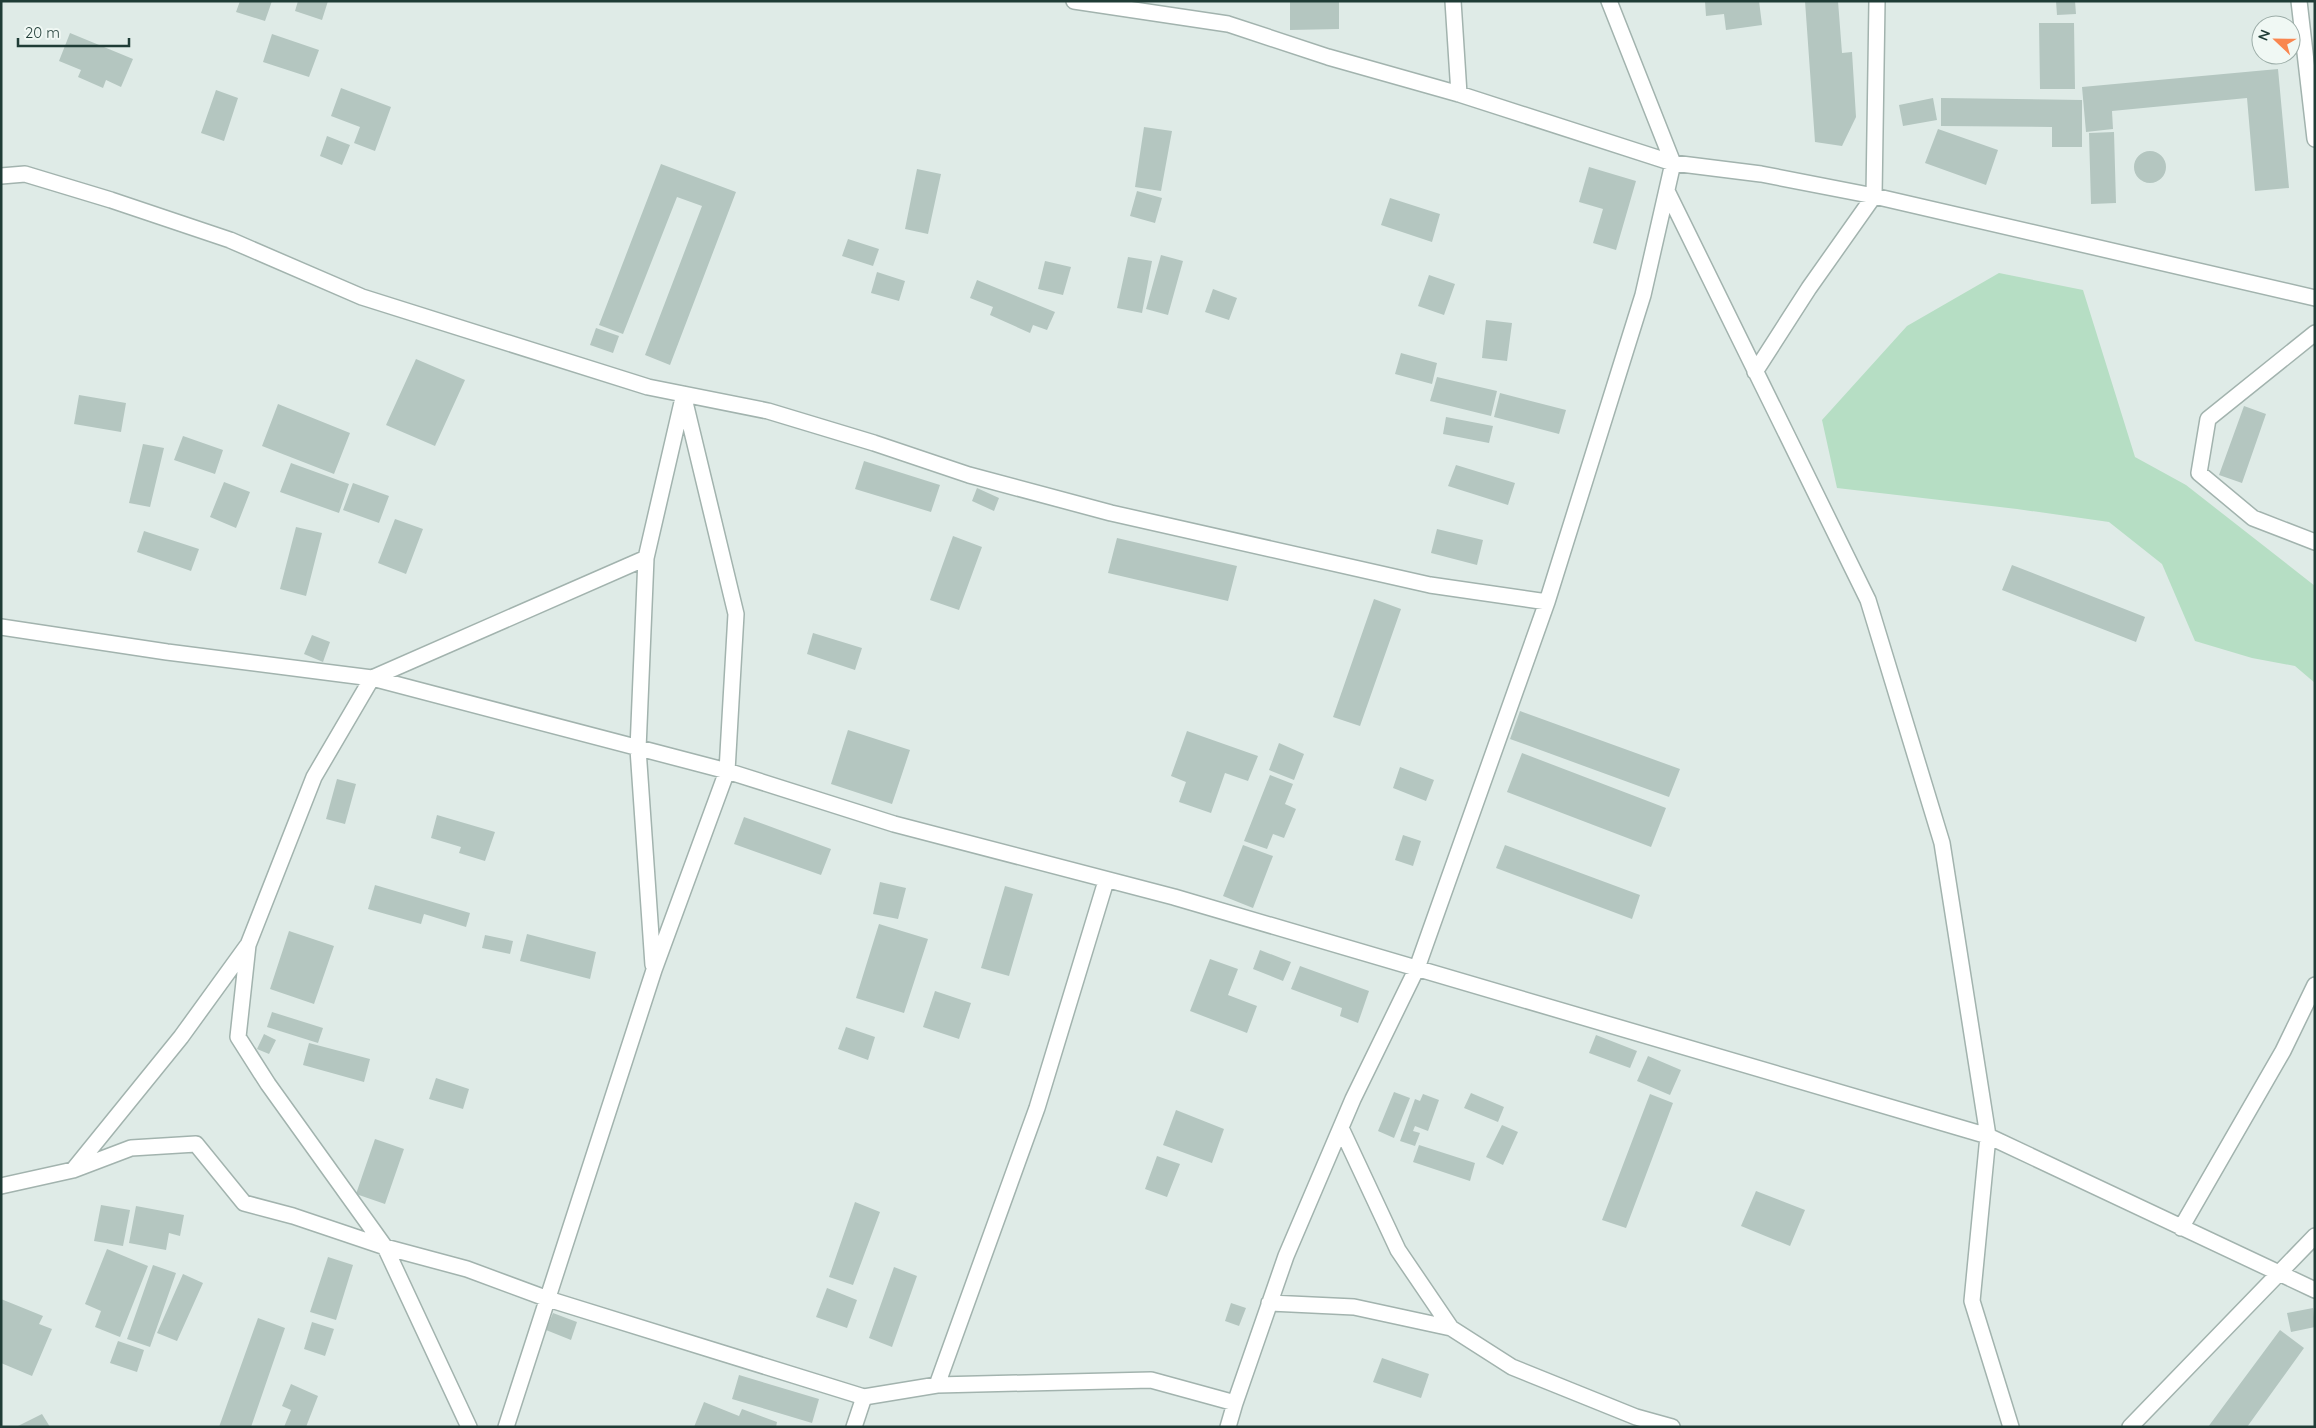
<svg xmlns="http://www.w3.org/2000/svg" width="2316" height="1428" font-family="Quicksand,sans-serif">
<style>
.green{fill:#b6dec4}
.building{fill:#b4c6c0}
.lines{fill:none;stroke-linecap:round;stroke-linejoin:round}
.lane-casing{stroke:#a2b3ae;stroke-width:18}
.street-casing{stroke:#a2b3ae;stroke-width:18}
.lane{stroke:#fff;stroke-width:15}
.street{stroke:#fff;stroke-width:15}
</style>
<rect width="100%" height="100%" fill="#dfebe7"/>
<!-- green -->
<path class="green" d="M1999 273 2083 290 2135 457 2186 485 2315 586V683L2295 666 2252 658 2195 641 2162 564 2109 522 2017 509 1837 488 1822 420 1907 326Z"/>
<!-- building -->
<path class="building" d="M240 1H272L265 21 236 12Z
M298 1H328L322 20 295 11Z
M1290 1H1339V29L1290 30Z
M1705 1H1759L1762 25 1726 30 1724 14 1706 16Z
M1805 1H1838L1842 53 1852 52 1856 117 1842 146 1815 142Z
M2056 1H2075L2076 14 2057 15Z
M2039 23H2074L2075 89H2040Z
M70 33 133 59 121 87 106 80 103 88 78 77 81 70 59 61Z
M272 34 319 50 309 77 263 62Z
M2278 69 2289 188 2255 191 2247 98 2112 111 2113 129 2086 132 2082 87Z
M341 88 391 107 375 151 354 143 360 127 331 116Z
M216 90 238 98 224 141 201 133Z
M1933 98 1937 120 1903 126 1899 105Z
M1941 98 2082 100V147H2052V127L1941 126Z
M1144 127 1172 131 1161 191 1135 187Z
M1938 129 1998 150 1986 185 1925 163Z
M2114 132 2116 203 2091 204 2089 133Z
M327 136 350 145 342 165 320 156Z
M2134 167a16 16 0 1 1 32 0a16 16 0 1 1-32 0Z
M661 164 736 192 670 365 645 355 702 206 677 197 623 334 599 325Z
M1589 167 1636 181 1616 250 1593 243 1603 209 1579 202Z
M917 169 941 174 928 234 905 229Z
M1137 191 1162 198 1155 223 1130 216Z
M1390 198 1440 214 1432 242 1381 225Z
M848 239 879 249 873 266 842 256Z
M1161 255 1183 261 1168 315 1146 309Z
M1128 257 1152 261 1142 313 1117 308Z
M1045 261 1071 267 1063 295 1038 289Z
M877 272 905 281 899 301 871 293Z
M1429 275 1455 284 1444 315 1418 306Z
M977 280 1055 312 1047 330 1033 325 1030 333 990 315 993 307 970 298Z
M1213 289 1237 298 1229 320 1205 312Z
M1486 320 1512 323 1507 361 1482 358Z
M596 328 619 336 613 353 590 345Z
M1401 353 1437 363 1432 384 1395 374Z
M416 359 465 380 435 446 386 425Z
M1437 377 1497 391 1491 416 1430 401Z
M1500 393 1566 410 1559 434 1494 417Z
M79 395 126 403 121 432 74 424Z
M278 404 350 433 334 474 262 446Z
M2244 406 2266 414 2242 483 2219 475Z
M1446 417 1493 426 1489 443 1443 434Z
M183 436 223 450 215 474 174 460Z
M143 444 164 448 150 507 129 503Z
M864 461 940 485 931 512 855 489Z
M291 463 349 484 339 513 280 492Z
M1456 465 1515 483 1508 505 1448 486Z
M224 482 250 492 236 528 210 517Z
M353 483 389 496 379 523 343 510Z
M977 488 999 498 994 511 972 501Z
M395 519 423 529 406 574 378 563Z
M296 527 322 533 306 596 280 589Z
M1437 529 1483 540 1477 565 1431 553Z
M144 531 199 549 191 571 137 552Z
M953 536 982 547 959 610 930 600Z
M1117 538 1237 566 1228 601 1108 573Z
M2012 565 2145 617 2136 642 2002 590Z
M1374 599 1401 609 1360 726 1333 717Z
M813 633 862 648 855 670 807 654Z
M312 635 330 642 323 662 304 654Z
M1520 711 1680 769 1669 797 1510 739Z
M848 730 910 750 892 804 831 784Z
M1187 731 1258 756 1248 781 1225 773 1211 813 1179 802 1186 782 1171 776Z
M1279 743 1304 754 1294 780 1269 770Z
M1522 753 1666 808 1651 847 1507 792Z
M1400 767 1434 780 1426 801 1393 788Z
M1270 775 1293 784 1285 804 1296 809 1284 838 1273 834 1267 849 1244 841Z
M337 779 356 784 345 824 326 819Z
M437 815 495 832 485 861 459 853 461 847 431 838Z
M744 817 831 849 821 875 734 844Z
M1403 835 1421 841 1413 866 1395 860Z
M1243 845 1273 856 1253 908 1223 896Z
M1505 845 1640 895 1632 919 1496 868Z
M880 882 906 888 898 919 873 914Z
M375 885 470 913 466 927 424 914 421 924 368 909Z
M1005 886 1033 894 1009 976 981 968Z
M879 924 928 939 904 1013 856 998Z
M289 931 334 946 314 1004 270 989Z
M527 934 596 952 590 979 520 961Z
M485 935 513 941 510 954 482 948Z
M1260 950 1291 962 1283 981 1253 969Z
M1210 959 1238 969 1228 995 1257 1006 1247 1033 1190 1011Z
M1300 966 1369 991 1358 1023 1340 1016 1342 1008 1291 989Z
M935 991 971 1003 959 1039 923 1027Z
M272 1012 323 1028 318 1043 267 1027Z
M846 1027 875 1037 868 1060 838 1049Z
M264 1034 276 1040 269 1054 257 1049Z
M1596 1035 1637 1051 1630 1068 1589 1053Z
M309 1043 370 1059 364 1082 303 1065Z
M1648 1056 1681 1070 1670 1095 1637 1081Z
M436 1078 469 1089 463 1109 429 1099Z
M1394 1092 1410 1098 1394 1138 1378 1131Z
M1471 1093 1504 1107 1498 1122 1464 1108Z
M1423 1094 1439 1100 1428 1131 1415 1126 1413 1131 1420 1133 1415 1146 1400 1141 1415 1099 1420 1101Z
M1650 1094 1673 1103 1626 1228 1602 1220Z
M1176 1110 1224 1129 1212 1163 1163 1145Z
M1502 1125 1518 1132 1503 1165 1486 1157Z
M375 1139 404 1149 385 1204 356 1194Z
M1419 1145 1475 1163 1470 1181 1413 1162Z
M1157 1156 1180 1164 1167 1197 1145 1189Z
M1756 1191 1805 1210 1790 1246 1741 1226Z
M855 1202 880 1212 853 1285 829 1277Z
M101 1205 130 1210 123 1246 94 1241Z
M136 1206 184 1215 180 1236 169 1233 166 1250 129 1243Z
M107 1249 148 1266 120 1337 95 1327 101 1311 85 1304Z
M328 1257 353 1265 336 1320 310 1312Z
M153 1265 176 1273 150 1347 127 1339Z
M894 1267 917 1276 892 1347 869 1338Z
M183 1274 203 1283 177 1341 157 1333Z
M827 1288 857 1300 847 1328 816 1317Z
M1 1299 43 1316 39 1324 52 1329 32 1376 1 1363Z
M1231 1303 1246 1308 1239 1326 1225 1321Z
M2313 1308 2315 1327 2291 1332 2287 1313Z
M553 1313 577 1322 571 1340 546 1330Z
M258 1318 285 1328 251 1427H219Z
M312 1322 334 1329 325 1356 304 1349Z
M2280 1330 2304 1348 2247 1427H2208Z
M118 1341 144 1350 137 1372 110 1363Z
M1382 1358 1429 1374 1421 1398 1373 1382Z
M739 1375 819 1399 812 1423 732 1399Z
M291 1384 318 1396 306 1427H284L291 1410 282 1406Z
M704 1402 739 1416 742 1409 777 1422 776 1427H694Z
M42 1414 50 1427H16Z"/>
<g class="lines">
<!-- lane casing -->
<g class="lane-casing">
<path id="lane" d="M854 1427 864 1397"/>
</g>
<!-- street casing -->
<g class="street-casing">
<path id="street" d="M1074 1 1228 24 1328 57 1459 94 1673 163 1761 174 1874 196 2315 298
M1453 1 1459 94
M2299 1 2315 139
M1 176 25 174 111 200 230 240 362 297 648 387 768 411 874 443 969 475 1111 513 1430 585 1547 602
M1667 191 1868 600 1942 843 1988 1136 1972 1301 2011 1427
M2315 333 2208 419 2199 473 2253 518 2315 542
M1755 372 1809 288 1874 196 1877 1
M1 627 167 652 372 678 727 771 894 824 1174 897 1988 1136 2315 1290
M653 965 638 749 646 558 683 398
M1341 1128 1398 1250 1451 1328
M74 1169 181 1037 247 946
M1 1186 73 1170 131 1148 196 1144 244 1203 293 1216 385 1247 467 1269 548 1299 864 1397 937 1385 1037 1108 1106 881
M2181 1228 2283 1051 2315 985
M1269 1303 1354 1307 1451 1328 1512 1367 1636 1417 1672 1427
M937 1385 1151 1380 1235 1403
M469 1427 385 1247 268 1084 238 1037 248 945 314 777 372 678 646 558
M506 1427 654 970 727 771 736 614 683 394
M1228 1427 1235 1403 1286 1256 1353 1099 1417 968 1547 602 1643 295 1673 163 1609 1
M2130 1427 2315 1236"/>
</g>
<!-- lane -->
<use href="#lane" class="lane"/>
<!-- street -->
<use href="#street" class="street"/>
</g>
<!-- border -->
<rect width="2316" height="1428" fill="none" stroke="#1f3c36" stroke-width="5"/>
<!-- north arrow -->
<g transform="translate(2276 40) rotate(292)"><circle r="24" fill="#f0f8f4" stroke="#9cada8"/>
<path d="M0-4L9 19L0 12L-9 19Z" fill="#f9864f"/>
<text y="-8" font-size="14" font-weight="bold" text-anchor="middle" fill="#1f3c36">N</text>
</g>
<!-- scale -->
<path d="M18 38v8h111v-8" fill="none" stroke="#1f3c36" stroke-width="2.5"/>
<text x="25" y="38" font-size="15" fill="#1f3c36" stroke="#f0f8f4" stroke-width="4" paint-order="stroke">20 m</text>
</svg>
